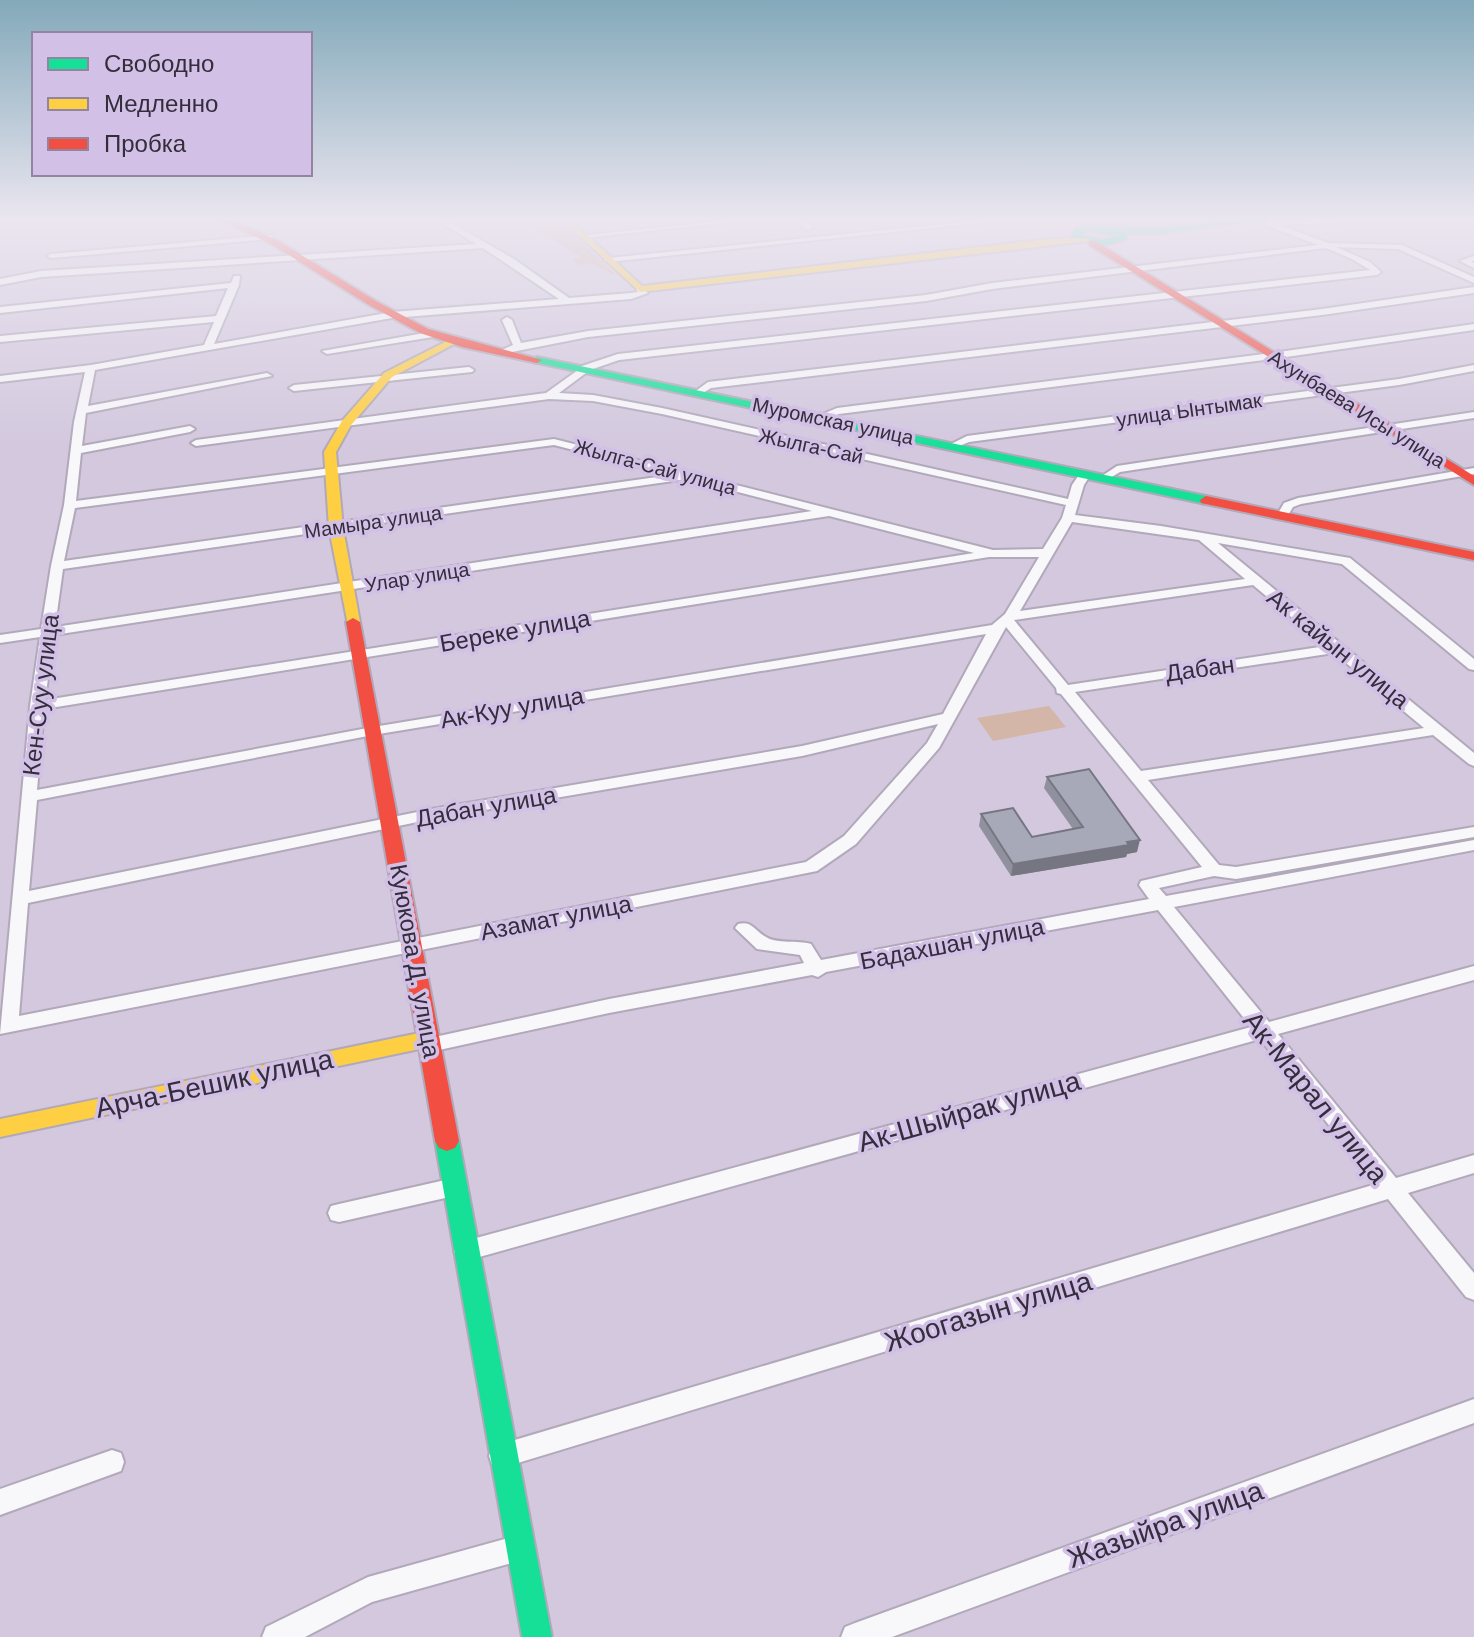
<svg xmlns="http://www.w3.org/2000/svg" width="1474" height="1637" font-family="Helvetica,sans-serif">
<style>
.green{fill:#d3b6a7}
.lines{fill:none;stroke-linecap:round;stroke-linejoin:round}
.street-casing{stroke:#b1a9b9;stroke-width:4}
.fast-casing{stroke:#b1a9b9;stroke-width:4}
.slow-casing{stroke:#b1a9b9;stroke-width:4}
.jam-casing{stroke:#b1a9b9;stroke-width:4}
.street{fill:#f8f7fa;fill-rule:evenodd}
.fast{fill:#16e098;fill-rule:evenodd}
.slow{fill:#ffcf43;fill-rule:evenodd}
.jam{fill:#f24e42;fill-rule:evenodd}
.wall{fill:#90909e}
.shaded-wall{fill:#757681}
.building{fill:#a7a8b8;stroke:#757681;stroke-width:2}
.labels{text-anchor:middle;stroke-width:7;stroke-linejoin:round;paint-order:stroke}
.far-street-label{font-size:20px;fill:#342d3b;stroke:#d2c0e6}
.street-label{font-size:24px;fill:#342d3b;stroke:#d2c0e6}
.near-street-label{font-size:28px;fill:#342d3b;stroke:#d2c0e6}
</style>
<rect width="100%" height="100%" fill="#d3c8de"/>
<!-- green -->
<path class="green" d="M543 218H555L617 276 590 263 579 265 572 260 582 257 521 222Z
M1049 706 1066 727 993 741 977 718Z"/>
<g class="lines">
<!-- street casing -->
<g class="street-casing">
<path id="street" d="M434 218H443L514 259 569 298 631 293 638 292 636 289 640 286 648 293 631 299 392 318 95 370 88 406 267 373 272 376 86 413 82 446 190 426 195 429 190 432 81 453 76 501 554 439 993 550 1043 549 1062 518 1066 505 662 414 593 401 549 399 196 446 191 443 196 440 546 393 578 370 579 367 618 354 1370 270 1352 259 1326 248 992 289 926 301 588 337 502 354V350L513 345 502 320 507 317 512 320 521 343 588 331 926 295 992 283 1318 245 1265 225 1268 221 1414 218 1410 220 1279 225 1328 243 1402 245 1474 277V283L1398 249 1336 247 1370 262 1381 272 1377 275 619 360 590 370 559 393 593 395 662 408 1068 499 1072 485 1081 472H1089L1091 474 1084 485 1075 515 1161 526 1350 558 1474 659V670L1469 669 1342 564 1218 543 1474 753V766L1469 764 1433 735 1148 780 1219 865 1236 867 1474 827V837L1236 879 1214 876 1159 888 1166 896 1474 840V850L1174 907 1269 1022 1474 966V980L1278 1034 1396 1178 1474 1155V1173L1408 1193 1474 1273V1300L1466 1297 1388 1199 501 1468 492 1465 489 1456 492 1447 501 1444 1376 1184 1260 1039 465 1261 457 1258 454 1251 457 1244 465 1241 1251 1027 1158 910 826 972 818 977 812 975 609 1013 430 1052 423 1050 420 1045 423 1040 430 1038 609 999 804 963 800 955 757 949 735 928 738 924C752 920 755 931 766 937 777 944 798 940 811 944L821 960 1149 899 1139 885 1141 881 1202 867 1061 694 1057 693 1056 688 1006 627 939 748 856 844 817 871 0 1034 30 706 40 637 0 643V635L41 629 51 566 64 505 74 422 85 372 0 382V376L91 365 204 345 214 322 0 342V336L216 316 228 288 0 313V307L231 283 234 276H240L239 285 214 344 392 312 559 299 483 248 41 277 0 285V279L41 271 476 244ZM554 445 671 475 64 561 75 508ZM687 479 812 511 55 627 63 569ZM829 516 974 553 45 700 54 635ZM1072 522 1199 540 1245 579 1020 611ZM989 557H1039L1005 614 992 625 373 727 37 790 44 709ZM1253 585 1326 646 1068 685 1014 620ZM986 634 943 714 802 746 432 809 29 891 37 800 373 735ZM1334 653 1424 728 1141 771 1075 692ZM938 724 927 743 844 836 806 862 19 1016 28 903 432 819 802 756Z
M747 218H772L583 238 579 236Z
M794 218H802L813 228 806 230Z
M867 218H876L878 220 874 222Z
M1003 218H1027L608 262 604 260 608 258Z
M274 235 271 239 51 258 47 256 51 254Z
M1474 256V261H1471L1474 263V268L1460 261Z
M1474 287V293L1322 315 711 388 698 396 693 393 708 382 1322 309Z
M1474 324V330L1272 359 839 414 818 421 813 418 837 408 1272 353Z
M430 332 433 333V337L327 354 322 351Z
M1474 365V371L1399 385 969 442 952 449 947 446 967 436 1399 379Z
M469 367 474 370 472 372 294 391 289 388 294 385Z
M1474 412V418L1120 472 1105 481 1099 478 1117 466Z
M1474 468V474L1301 504 1293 507 1287 517H1279L1277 515 1284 503 1298 498Z
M454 1178 461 1181 465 1187 461 1193 454 1196 339 1222 331 1220 328 1213 331 1206 339 1204Z
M1474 1399V1423L892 1637H841L845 1627 855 1623Z
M112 1450 121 1453 124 1462 121 1471 0 1515V1489Z
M519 1535 528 1539 532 1548 528 1557 519 1561 372 1602 305 1637H262L266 1627 368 1577Z"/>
</g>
<!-- fast casing -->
<g class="fast-casing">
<path id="fast" d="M1255 218H1280L1155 234H1125L1127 239 1102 246 1071 236 1075 228 1089 225 1155 228ZM1089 231 1117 236 1102 240 1080 235Z
M537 357 1206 496 1212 500 1206 504 533 362 532 360Z
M447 1131 455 1134 459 1141 552 1637H522L435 1141 439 1134Z"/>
</g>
<!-- slow casing -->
<g class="slow-casing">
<path id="slow" d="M560 218H569L642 286 1049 239 1086 238 1090 241 640 292Z
M449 340 458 342 392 377 351 425 336 452 343 528 360 622 358 625H348L329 528 324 452 342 421 384 373Z
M429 1031 437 1033 440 1039 437 1045 429 1047 0 1137V1119Z"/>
</g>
<!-- jam casing -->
<g class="jam-casing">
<path id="jam" d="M216 218H227L277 240 376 301 428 329 542 360 537 363 462 347 420 333 369 305 271 244Z
M1089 241H1095L1474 476V485L1089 245Z
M1206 496 1474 552V560L1201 503 1200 500Z
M353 618 360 622 459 1141 455 1148 447 1151 439 1148 435 1141 346 622Z"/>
</g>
<!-- street -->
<use href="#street" class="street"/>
<!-- fast -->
<use href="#fast" class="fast"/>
<!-- slow -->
<use href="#slow" class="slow"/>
<!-- jam -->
<use href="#jam" class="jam"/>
</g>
<!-- wall -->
<path class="wall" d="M1047 777 1137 852 1127 854 1126 857 1011 876 979 826 981 814 1032 837 1073 829 1044 788Z"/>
<!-- shaded-wall -->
<path class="shaded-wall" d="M1140 840 1137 852 1127 854 1126 857 1011 876 1013 864Z"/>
<!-- building -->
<path class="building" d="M1089 769 1140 840 1127 842 1129 845 1013 864 981 814 1013 808 1032 837 1083 827 1047 777Z"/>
<!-- sky -->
<linearGradient id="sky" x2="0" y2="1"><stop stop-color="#83a9ba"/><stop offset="0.49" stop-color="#ebe6f0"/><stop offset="1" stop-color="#ebe6f0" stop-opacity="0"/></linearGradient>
<rect width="1474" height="447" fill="url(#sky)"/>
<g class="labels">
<!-- far-street labels -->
<g class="far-street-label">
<text transform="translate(1357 409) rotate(32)" y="7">Ахунбаева Исы улица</text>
<text transform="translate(1189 410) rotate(-8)" y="7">улица Ынтымак</text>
<text transform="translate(833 421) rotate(12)" y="7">Муромская улица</text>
<text transform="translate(811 446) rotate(12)" y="7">Жылга-Сай</text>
<text transform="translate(655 467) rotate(15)" y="7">Жылга-Сай улица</text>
<text transform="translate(373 522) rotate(-8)" y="7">Мамыра улица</text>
<text transform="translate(417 577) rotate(-9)" y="7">Улар улица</text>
</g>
<!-- street labels -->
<g class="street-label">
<text transform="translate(515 631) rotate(-10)" y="8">Береке улица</text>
<text transform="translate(1338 649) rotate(39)" y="8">Ак кайын улица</text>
<text transform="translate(1200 669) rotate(-8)" y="8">Дабан</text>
<text transform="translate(41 695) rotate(-83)" y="8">Кен-Суу улица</text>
<text transform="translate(512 708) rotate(-10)" y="8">Ак-Куу улица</text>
<text transform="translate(486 807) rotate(-10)" y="8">Дабан улица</text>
<text transform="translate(556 918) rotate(-11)" y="8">Азамат улица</text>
<text transform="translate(952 944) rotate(-11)" y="8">Бадахшан улица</text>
<text transform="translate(415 961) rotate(80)" y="8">Куюкова Д. улица</text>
</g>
<!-- near-street labels -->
<g class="near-street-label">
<text transform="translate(214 1083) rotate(-12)" y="10">Арча-Бешик улица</text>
<text transform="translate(1316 1097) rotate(51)" y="10">Ак-Марал улица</text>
<text transform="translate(969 1111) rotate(-16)" y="10">Ак-Шыйрак улица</text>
<text transform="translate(988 1311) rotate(-17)" y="10">Жоогазын улица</text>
<text transform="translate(1165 1524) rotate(-20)" y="10">Жазыйра улица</text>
</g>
</g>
<!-- legend -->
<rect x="32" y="32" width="280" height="144" fill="#d2c0e6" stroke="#9385a2" stroke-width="2"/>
<rect x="48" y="58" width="40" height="12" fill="#16e098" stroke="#9385a2" stroke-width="2"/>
<text x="104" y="72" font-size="24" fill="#342d3b">Свободно</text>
<rect x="48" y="98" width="40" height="12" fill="#ffcf43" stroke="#9385a2" stroke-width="2"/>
<text x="104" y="112" font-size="24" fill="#342d3b">Медленно</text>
<rect x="48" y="138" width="40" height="12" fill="#f24e42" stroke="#9385a2" stroke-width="2"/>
<text x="104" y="152" font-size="24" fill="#342d3b">Пробка</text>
</svg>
